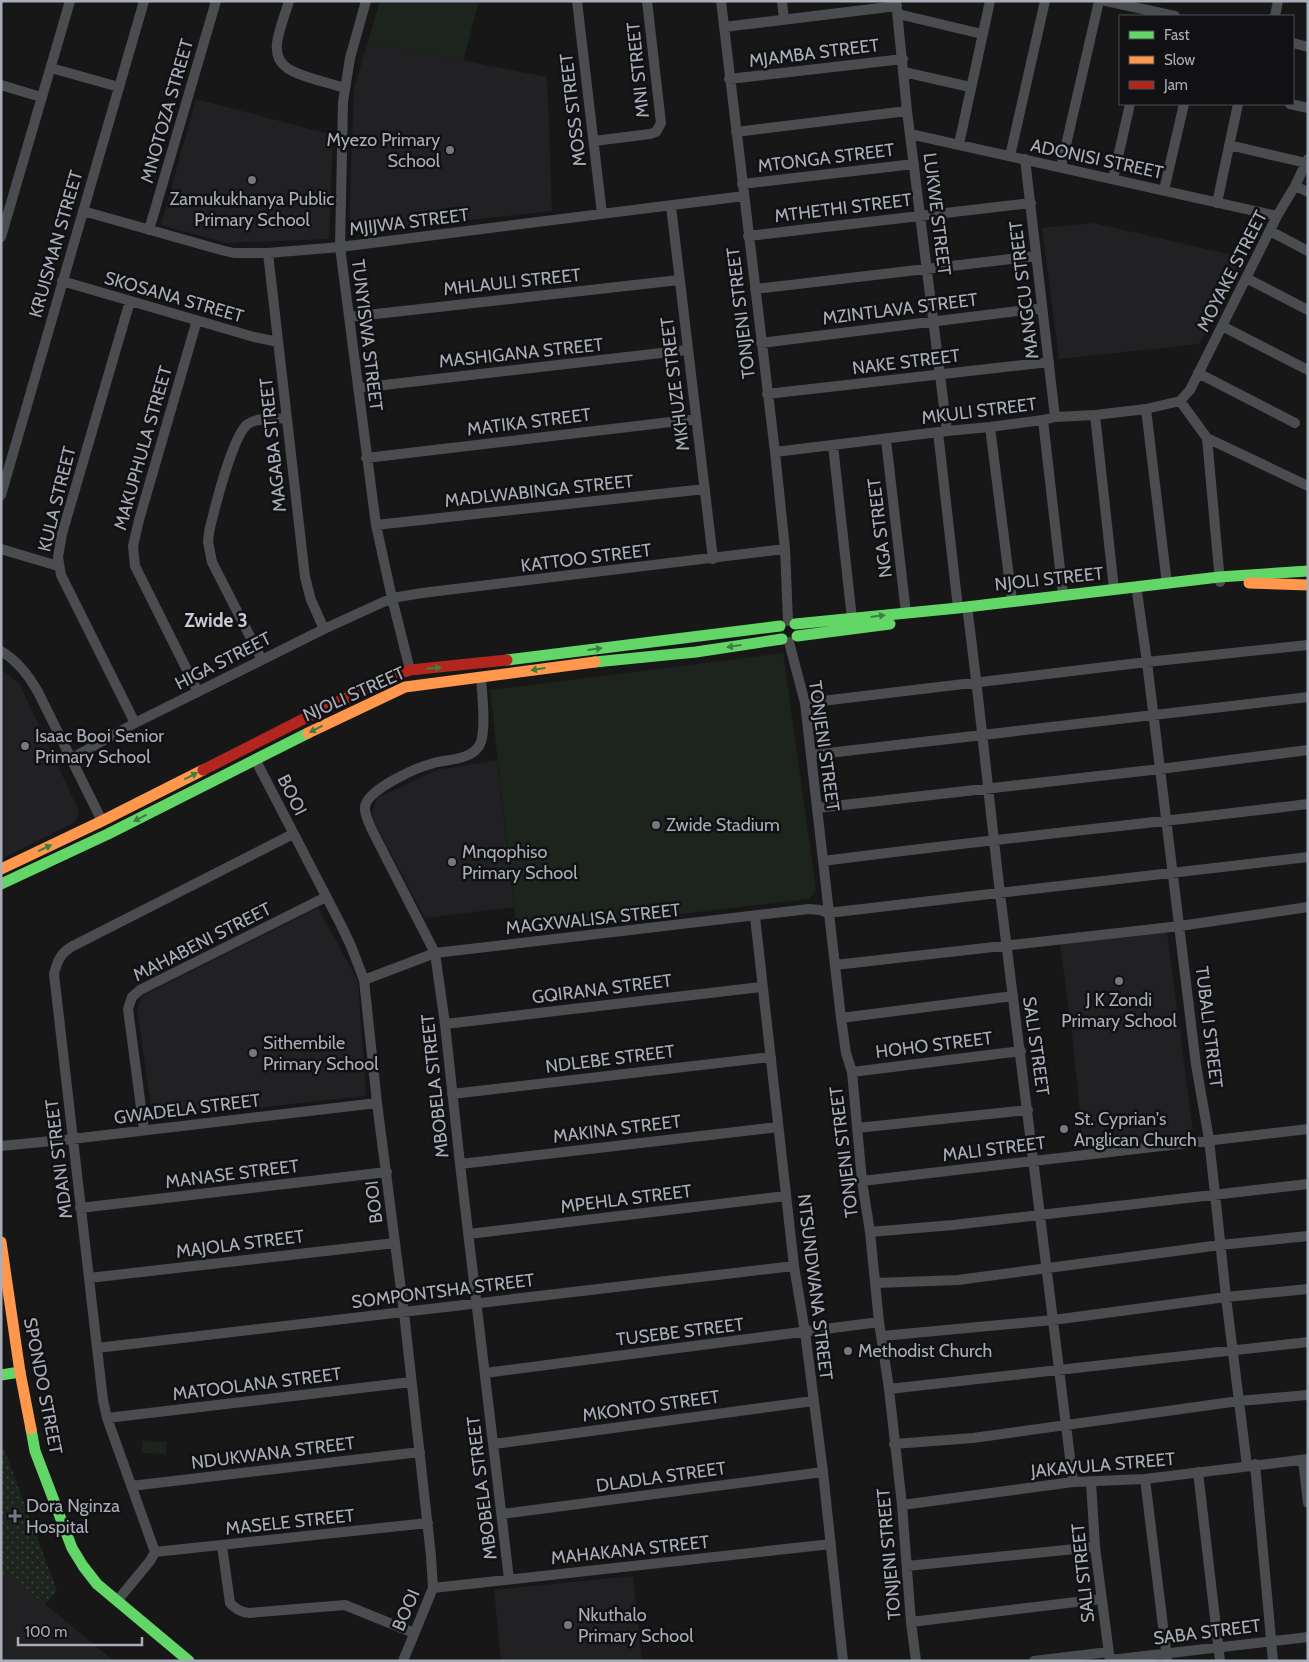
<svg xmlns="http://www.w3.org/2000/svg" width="1309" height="1662" font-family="Cabin,sans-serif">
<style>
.built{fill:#212123}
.grass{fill:url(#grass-dots)}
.garden{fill:#1d241e}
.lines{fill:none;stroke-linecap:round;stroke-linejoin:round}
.street{stroke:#4b4c50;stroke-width:10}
.fast{stroke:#63d668;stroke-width:11}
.slow{stroke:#ff974d;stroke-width:11}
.jam{stroke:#b3261e;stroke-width:11}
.oneway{fill:#3e7d42}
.poi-dot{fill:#757880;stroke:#111113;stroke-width:2}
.labels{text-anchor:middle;stroke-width:5;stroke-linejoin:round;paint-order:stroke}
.street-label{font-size:18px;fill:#a8adb8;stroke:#111113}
.poi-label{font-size:18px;fill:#a8adb8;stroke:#111113;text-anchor:start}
.neighbourhood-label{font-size:19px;font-weight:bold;fill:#c9ccd4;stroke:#111113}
</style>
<defs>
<pattern id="grass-dots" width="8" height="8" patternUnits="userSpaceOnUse" patternTransform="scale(1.25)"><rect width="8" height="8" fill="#1d241e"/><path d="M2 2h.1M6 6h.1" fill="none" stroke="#3b413d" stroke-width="1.8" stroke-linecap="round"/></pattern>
</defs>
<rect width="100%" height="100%" fill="#171717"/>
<!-- built -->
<path class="built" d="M368 42 547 77 552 211 361 232 349 222 354 88Z
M196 99 333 135 329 239 227 243 161 225Z
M1093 223 1246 258 1199 344 1059 359 1042 228Z
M1 669 19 683 79 811 75 822 1 859Z
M497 760 514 907 425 918 371 816 377 798 437 770Z
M318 908 358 981 366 1096 153 1119 137 1010 142 996Z
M1167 932 1193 1132 1187 1140 1084 1150 1072 1033 1060 943Z
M1 1441 57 1591 45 1604 114 1661H1Z
M633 1576 642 1661H501L494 1590Z"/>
<!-- grass -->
<path class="grass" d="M1 1441 57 1591 45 1604 7 1575 1 1573Z"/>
<!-- garden -->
<path class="garden" d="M380 1H479L463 61 368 42Z
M783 653 816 890 809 899 517 933 490 690Z
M142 1441 167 1442 166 1454 142 1453Z"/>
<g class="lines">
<!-- street -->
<path class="street" d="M289 1C285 15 279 29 277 43 276 52 278 61 286 67 296 76 330 83 345 88
M366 1 350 58 343 102 340 247 376 525 392 598 410 670
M577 1 602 214
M721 1 775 452 785 549 788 621
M782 1 784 19
M896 1 907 111 947 431
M1106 1 1175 16
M898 14 982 34
M1275 16 1278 1
M724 27 897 6
M1293 43 1308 47
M51 68 119 87
M904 72 970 87
M729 79 903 59
M1 85 41 97
M1290 104 1308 108
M736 132 907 111
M910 134 1277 216
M594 141 650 134 656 132 661 123 647 1
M959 144 990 1
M1229 145 1306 163
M1010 156 1045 1
M1025 159 1055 417
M1061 167 1099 1
M1113 179 1130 104
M742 184 914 164
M1295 186 1308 192
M1164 190 1184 104
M1217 203 1238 104
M671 206 713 559
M83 211 221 250 234 253H268L340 247 744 196
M149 230 216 1
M1270 231 1308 251
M748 236 1031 203
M1 237 70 1
M268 253 305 577 311 600 324 629
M1246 278 1308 310
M62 281 254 337 278 342
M755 289 1036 256
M130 301 62 534 58 557 61 575 135 723
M349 317 679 280
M197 320 139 520 133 546 135 566 198 692
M1222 326 1308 370
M761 343 1042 308
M1198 373 1295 423
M358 388 687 350
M767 394 1049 362
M1180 401 1207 438 1220 582
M1146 409 1167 584
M1095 415 1114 589
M1043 420 1063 595
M990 427 1012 601
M938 432 958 608
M1207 438 1308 486
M886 440 906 613
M833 445 852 619
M775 452 947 431 990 427 1043 420 1055 417 1095 415 1146 409 1180 401 1190 390 1277 216 1295 186 1308 159
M366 458 696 419
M1 495 144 1
M376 525 705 489
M1 549 58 566
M1137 592 1147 662 1196 1065 1209 1139 1215 1194 1226 1297 1247 1466
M968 614C980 707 989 800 1000 893 1024 1090 1049 1286 1073 1482
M789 642 805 703 841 1018 846 1053 852 1072 862 1181 870 1232 879 1322 889 1389 902 1505 911 1622 916 1661
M1 651C18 661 29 676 38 692L102 821
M262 660 212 562 208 542 209 532C214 511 233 434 248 424 257 417 275 419 286 418
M481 678C482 693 487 735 479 746 470 760 449 759 434 763 418 767 367 789 365 807 364 815 370 825 373 832L435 953 445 1024 460 1164 509 1579
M805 703 1147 662 1308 645
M811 755 1308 697
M72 758 135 723 324 629 392 598 422 593 785 549
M255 759 341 925 351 946 364 980 377 1103 404 1313 431 1556 433 1588 403 1661
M817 808 1160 769 1308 750
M823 861C984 840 1146 824 1308 804
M755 917 794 1266 805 1332 823 1472 843 1661
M835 965 1180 926 1308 907
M364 980 435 953 809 909 820 910 828 913 1308 857
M841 1018 1013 996
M445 1024 761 987
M852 1072 1021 1051
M452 1094 771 1057
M857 1128 1028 1110
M144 1130 128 1009 132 997 140 990 326 897
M1 1146 72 1139 377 1103
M460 1164 778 1127
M862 1181 1308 1129
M80 1208 387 1172
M870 1232 953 1225 1308 1184
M469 1234 786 1196
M89 1278 395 1243
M876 1283 958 1280 1220 1245 1308 1236
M882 1336 1053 1320 1226 1297 1308 1289
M97 1348 794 1266
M485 1373 879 1322
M889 1389 1308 1342
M107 1418 411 1382
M494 1444 813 1401
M894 1444 973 1438 1239 1401 1308 1395
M1303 1460 1308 1503
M1255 1464 1273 1661
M1198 1472 1220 1661
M1145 1479 1167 1659
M1091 1482 1095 1547 1110 1661
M131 1486 420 1452
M902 1505 1073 1482 1145 1479 1308 1459
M502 1514 823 1472
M222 1546 230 1603C236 1609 240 1612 249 1613L345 1605 414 1633
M155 1552 428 1523
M907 1566 1095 1547
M433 1588 831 1544
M117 1601 150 1561 155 1552 107 1418 103 1400 54 974C57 962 60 954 71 947L293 834
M911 1622 1101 1599
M1110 1660 1308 1637
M1034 1661 1108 1652"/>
<!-- fast -->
<path class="fast" d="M795 624 958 608 1219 577 1308 571
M797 636 890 624
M507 660 780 626
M595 662 696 652 782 639
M1 884 108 834 308 733
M1 1375 20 1372
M31 1429 35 1451 72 1548 83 1566 97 1584 189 1661"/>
<!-- slow -->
<path class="slow" d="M1249 583 1308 585
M308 733 405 687 595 662
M1 869 102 821 203 770
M1 1242 20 1372 31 1429"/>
<!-- jam -->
<path class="jam" d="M203 770 333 704 401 673 410 670 507 660"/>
</g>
<!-- one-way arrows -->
<defs><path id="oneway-solid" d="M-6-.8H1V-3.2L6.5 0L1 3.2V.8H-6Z" transform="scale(1.25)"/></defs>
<g class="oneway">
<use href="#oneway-solid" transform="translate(878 616) rotate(-7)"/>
<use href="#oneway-solid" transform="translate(734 646) rotate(172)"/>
<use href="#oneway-solid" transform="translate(595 649) rotate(-7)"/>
<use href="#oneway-solid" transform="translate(434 668) rotate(-5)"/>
<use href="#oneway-solid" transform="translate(538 669) rotate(172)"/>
<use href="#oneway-solid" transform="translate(316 729) rotate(153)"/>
<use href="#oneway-solid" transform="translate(191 776) rotate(-27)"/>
<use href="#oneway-solid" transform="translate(140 818) rotate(153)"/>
<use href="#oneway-solid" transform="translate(45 848) rotate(-25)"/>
</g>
<!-- markers -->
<g class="poi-dot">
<circle cx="450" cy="150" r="5"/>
<circle cx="252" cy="180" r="5"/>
<circle cx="25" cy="746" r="5"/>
<circle cx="656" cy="825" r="5"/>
<circle cx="452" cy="862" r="5"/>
<circle cx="1119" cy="981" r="5"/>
<circle cx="253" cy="1053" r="5"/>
<circle cx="1064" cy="1129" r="5"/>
<circle cx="848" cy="1351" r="5"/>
<path d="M12.5 1508.5h5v5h5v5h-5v5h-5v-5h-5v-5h5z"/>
<circle cx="568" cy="1625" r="5"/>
</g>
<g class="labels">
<!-- street labels -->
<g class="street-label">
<text transform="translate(814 53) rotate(-7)" y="6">MJAMBA STREET</text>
<text transform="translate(638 70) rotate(-96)" y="6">MNI STREET</text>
<text transform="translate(573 110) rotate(-97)" y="6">MOSS STREET</text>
<text transform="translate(167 111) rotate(-74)" y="6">MNOTOZA STREET</text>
<text transform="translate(826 158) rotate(-7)" y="6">MTONGA STREET</text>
<text transform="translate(1097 159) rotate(12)" y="6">ADONISI STREET</text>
<text transform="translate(843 208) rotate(-7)" y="6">MTHETHI STREET</text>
<text transform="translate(937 214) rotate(83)" y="6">LUKWE STREET</text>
<text transform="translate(409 222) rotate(-7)" y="6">MJIJWA STREET</text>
<text transform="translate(56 244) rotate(-74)" y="6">KRUISMAN STREET</text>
<text transform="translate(1232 271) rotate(-63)" y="6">MOYAKE STREET</text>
<text transform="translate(512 282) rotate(-6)" y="6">MHLAULI STREET</text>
<text transform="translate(1024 290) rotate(-97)" y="6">MANGCU STREET</text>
<text transform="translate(174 297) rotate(16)" y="6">SKOSANA STREET</text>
<text transform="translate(900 309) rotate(-7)" y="6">MZINTLAVA STREET</text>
<text transform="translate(741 313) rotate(-97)" y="6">TONJENI STREET</text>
<text transform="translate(367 335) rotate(83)" y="6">TUNYISWA STREET</text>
<text transform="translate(521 353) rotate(-6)" y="6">MASHIGANA STREET</text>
<text transform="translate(906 362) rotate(-7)" y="6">NAKE STREET</text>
<text transform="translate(675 384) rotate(-97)" y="6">MKHUZE STREET</text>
<text transform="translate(979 411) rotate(-7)" y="6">MKULI STREET</text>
<text transform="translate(529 422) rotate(-7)" y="6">MATIKA STREET</text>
<text transform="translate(273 445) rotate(-96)" y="6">MAGABA STREET</text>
<text transform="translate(143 448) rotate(-74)" y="6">MAKUPHULA STREET</text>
<text transform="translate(539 491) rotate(-6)" y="6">MADLWABINGA STREET</text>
<text transform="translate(57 499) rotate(-76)" y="6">KULA STREET</text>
<text transform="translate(880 528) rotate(-97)" y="6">NGA STREET</text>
<text transform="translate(586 558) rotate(-7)" y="6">KATTOO STREET</text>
<text transform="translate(1049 579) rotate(-6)" y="6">NJOLI STREET</text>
<text transform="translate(223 661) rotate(-27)" y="6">HIGA STREET</text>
<text transform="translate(354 694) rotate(-24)" y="6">NJOLI STREET</text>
<text transform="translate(824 746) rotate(82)" y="6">TONJENI STREET</text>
<text transform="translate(292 795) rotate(63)" y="6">BOOI</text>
<text transform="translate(593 919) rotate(-6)" y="6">MAGXWALISA STREET</text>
<text transform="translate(202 942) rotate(-27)" y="6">MAHABENI STREET</text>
<text transform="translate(602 989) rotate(-7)" y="6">GQIRANA STREET</text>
<text transform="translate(1209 1027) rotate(83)" y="6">TUBALI STREET</text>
<text transform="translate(934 1045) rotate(-7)" y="6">HOHO STREET</text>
<text transform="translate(1036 1046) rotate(82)" y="6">SALI STREET</text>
<text transform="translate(610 1059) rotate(-7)" y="6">NDLEBE STREET</text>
<text transform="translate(435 1086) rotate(-96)" y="6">MBOBELA STREET</text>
<text transform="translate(187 1109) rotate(-7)" y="6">GWADELA STREET</text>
<text transform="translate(617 1129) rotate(-7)" y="6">MAKINA STREET</text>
<text transform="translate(994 1149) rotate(-7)" y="6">MALI STREET</text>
<text transform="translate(844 1152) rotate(-97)" y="6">TONJENI STREET</text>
<text transform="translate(59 1159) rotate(-97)" y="6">MDANI STREET</text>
<text transform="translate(232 1174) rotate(-7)" y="6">MANASE STREET</text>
<text transform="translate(626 1199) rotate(-7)" y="6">MPEHLA STREET</text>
<text transform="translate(374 1202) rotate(-97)" y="6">BOOI</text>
<text transform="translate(240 1244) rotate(-7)" y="6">MAJOLA STREET</text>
<text transform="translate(815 1287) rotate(83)" y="6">NTSUNDWANA STREET</text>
<text transform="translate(443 1291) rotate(-7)" y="6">SOMPONTSHA STREET</text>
<text transform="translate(680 1332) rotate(-7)" y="6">TUSEBE STREET</text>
<text transform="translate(257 1384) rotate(-7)" y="6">MATOOLANA STREET</text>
<text transform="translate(43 1386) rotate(79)" y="6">SPONDO STREET</text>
<text transform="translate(651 1406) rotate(-8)" y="6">MKONTO STREET</text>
<text transform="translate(273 1453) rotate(-7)" y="6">NDUKWANA STREET</text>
<text transform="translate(1103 1465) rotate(-5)" y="6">JAKAVULA STREET</text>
<text transform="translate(661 1477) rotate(-8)" y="6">DLADLA STREET</text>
<text transform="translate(482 1488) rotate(-97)" y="6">MBOBELA STREET</text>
<text transform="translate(290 1522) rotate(-6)" y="6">MASELE STREET</text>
<text transform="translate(630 1550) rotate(-6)" y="6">MAHAKANA STREET</text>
<text transform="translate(889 1554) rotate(-95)" y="6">TONJENI STREET</text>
<text transform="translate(1083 1573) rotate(-96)" y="6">SALI STREET</text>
<text transform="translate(406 1610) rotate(-67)" y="6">BOOI</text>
<text transform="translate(1207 1632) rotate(-7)" y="6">SABA STREET</text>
</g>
<!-- poi labels -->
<g class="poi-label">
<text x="440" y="146" text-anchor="end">Myezo Primary<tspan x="440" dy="21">School</tspan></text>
<text x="252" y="205" text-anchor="middle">Zamukukhanya Public<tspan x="252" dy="21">Primary School</tspan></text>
<text x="35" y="742">Isaac Booi Senior<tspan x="35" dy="21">Primary School</tspan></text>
<text x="666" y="831">Zwide Stadium</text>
<text x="462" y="858">Mnqophiso<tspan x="462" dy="21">Primary School</tspan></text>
<text x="1119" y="1006" text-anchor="middle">J K Zondi<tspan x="1119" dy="21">Primary School</tspan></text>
<text x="263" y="1049">Sithembile<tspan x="263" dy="21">Primary School</tspan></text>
<text x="1074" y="1125">St. Cyprian's<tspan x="1074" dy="21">Anglican Church</tspan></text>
<text x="858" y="1357">Methodist Church</text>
<text x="26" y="1512">Dora Nginza<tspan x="26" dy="21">Hospital</tspan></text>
<text x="578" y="1621">Nkuthalo<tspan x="578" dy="21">Primary School</tspan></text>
</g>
<!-- neighbourhood labels -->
<g class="neighbourhood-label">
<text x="216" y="627">Zwide 3</text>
</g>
</g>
<!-- border -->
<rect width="1309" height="1662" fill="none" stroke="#a8adb8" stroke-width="5"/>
<!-- legend -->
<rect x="1119" y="15" width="175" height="90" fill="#111113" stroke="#4d4f55"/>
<rect x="1129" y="31" width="25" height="8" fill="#63d668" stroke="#4d4f55"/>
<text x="1164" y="40" font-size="15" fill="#a8adb8">Fast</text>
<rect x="1129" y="56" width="25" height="8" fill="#ff974d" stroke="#4d4f55"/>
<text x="1164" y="65" font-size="15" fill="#a8adb8">Slow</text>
<rect x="1129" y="81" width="25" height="8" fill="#b3261e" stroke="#4d4f55"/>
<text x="1164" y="90" font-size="15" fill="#a8adb8">Jam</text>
<!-- scale -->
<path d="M18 1637v8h124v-8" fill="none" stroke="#a8adb8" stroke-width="2.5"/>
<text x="25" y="1637" font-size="15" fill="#a8adb8" stroke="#111113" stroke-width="4" paint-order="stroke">100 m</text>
</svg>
